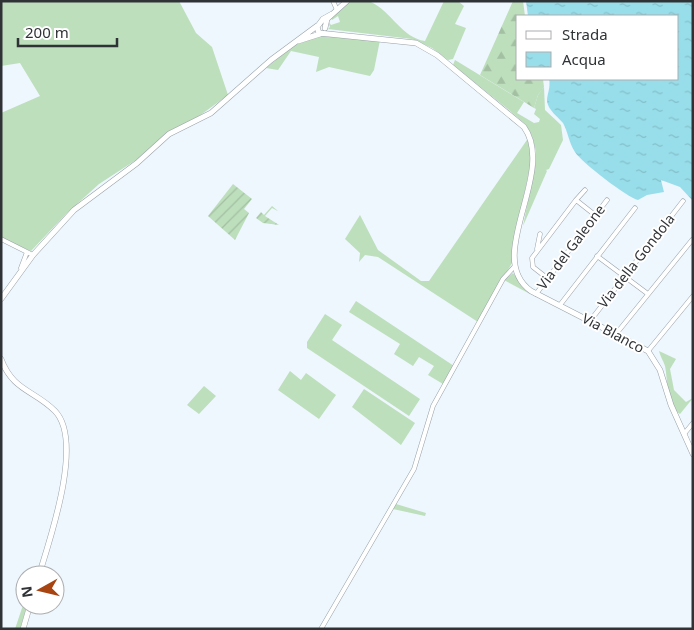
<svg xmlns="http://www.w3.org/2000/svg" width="694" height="630" font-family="'Noto Sans',sans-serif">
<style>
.grass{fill:#bddfbc}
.forest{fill:url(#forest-firs)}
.garden{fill:url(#garden-furrows)}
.water{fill:url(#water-ripples)}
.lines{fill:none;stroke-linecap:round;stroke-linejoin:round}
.minor-casing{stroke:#99a1a7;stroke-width:5}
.tertiary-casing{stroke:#99a1a7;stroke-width:6}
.minor{stroke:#fff;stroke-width:4}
.tertiary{stroke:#fff;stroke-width:5}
.labels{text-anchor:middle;stroke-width:4;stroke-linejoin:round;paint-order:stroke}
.street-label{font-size:14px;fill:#303336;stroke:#fff}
</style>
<defs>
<pattern id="forest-firs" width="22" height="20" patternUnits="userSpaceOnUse" patternTransform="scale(1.25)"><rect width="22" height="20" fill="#bddfbc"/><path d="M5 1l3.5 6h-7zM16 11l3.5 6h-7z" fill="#a3c0a2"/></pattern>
<pattern id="garden-furrows" width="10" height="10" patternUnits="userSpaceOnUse" patternTransform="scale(1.25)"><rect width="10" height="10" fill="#bddfbc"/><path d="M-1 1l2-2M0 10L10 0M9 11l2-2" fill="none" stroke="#a3c0a2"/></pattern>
<pattern id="water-ripples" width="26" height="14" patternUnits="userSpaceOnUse" patternTransform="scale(1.25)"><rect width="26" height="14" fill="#98deea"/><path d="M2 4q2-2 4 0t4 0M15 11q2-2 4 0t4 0" fill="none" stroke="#83bfc9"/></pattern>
</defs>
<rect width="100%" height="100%" fill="#eef6fe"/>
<!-- grass -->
<path class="grass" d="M1 1H179L196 33 212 47 228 95 195 119 169 131 139 158 99 184 66 214 31 251 1 238V113L40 96 20 63 1 66Z
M351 1C357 1 366 0 371 2 391 11 402 38 425 41L444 1H458L464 6 455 24 466 28 453 59 448 60 432 48 412 39 328 29 330 27 328 21 331 25 340 22 338 16 332 20 331 17Z
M321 36 380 40 374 70 370 76 329 67 316 72 319 57 291 51 278 70 266 68 295 45Z
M455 60 524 102 517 113 534 123 539 122 540 119 534 114 536 109 534 108 538 95 544 87 545 110 561 125 563 140 549 169 546 170 547 171 523 226 536 161V151L532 136 526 125 509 110 453 65Z
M529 137 531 162 512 251V263L478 322 378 257 365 255 359 262 360 253 345 239 360 215 378 250 421 281H429Z
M513 273 530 294 504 280Z
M356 301 454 366 443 384 428 375 434 366 419 357 413 366 394 354 400 344 349 312Z
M325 314 342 325 332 340 420 399 409 416 307 348V342Z
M659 351 676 359 670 369 674 390 686 402 693 398 680 414C666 406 668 380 665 366 663 360 660 356 659 351Z
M290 371 301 380 306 373 336 395 319 419 278 390Z
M204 386 216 396 199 414 187 405Z
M364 389 415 423 401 445 352 407Z
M396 504 426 513 425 516 393 509Z
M25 599V605H27L20 629H15Z"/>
<!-- forest -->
<path class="forest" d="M513 1H523L525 16H518V79H543L544 87 538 95 534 108 480 75Z"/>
<!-- garden -->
<path class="garden" d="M233 184 252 199 244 209 249 213 235 240 208 216Z
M272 206 278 211 272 208 265 216 279 225 263 223 256 218 261 212 264 215Z"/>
<!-- water -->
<path class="water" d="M526 1H693V201L680 187 661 180 664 192 647 195 638 200C628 198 581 162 575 152 569 143 568 132 563 123 558 117 548 110 547 101 547 94 551 87 549 79H678V16H528Z"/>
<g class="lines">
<!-- minor casing -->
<g class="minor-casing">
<path id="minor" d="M333 1 337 10
M576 200 585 190
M1 239 33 255
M537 249 540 234
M597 256 648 294
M21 268 27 252
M547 278 533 267 532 258 576 200 595 215
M536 294 607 200
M560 305 635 208
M590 321 683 201
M616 334 692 240
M648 351 693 296
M684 434 693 423
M321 629 414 469 433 406 503 279 514 267"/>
</g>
<!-- tertiary casing -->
<g class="tertiary-casing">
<path id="tertiary" d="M332 14 323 19 317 27 319 33 416 43 437 55 524 127C557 173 483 257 531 291L648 351 660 370 671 405 693 454
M325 28 327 19 347 1
M298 41 320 34
M1 299 33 255 74 210 137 163 169 134 211 113 271 60 317 26
M1 359C13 391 34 390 55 411 84 441 50 539 39 575
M23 629 30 605"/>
</g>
<!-- minor -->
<use href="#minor" class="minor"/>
<!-- tertiary -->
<use href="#tertiary" class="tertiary"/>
</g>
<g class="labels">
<!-- street labels -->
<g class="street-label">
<text transform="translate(571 247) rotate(-53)" y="5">Via del Galeone</text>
<text transform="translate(636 261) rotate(-52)" y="5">Via della Gondola</text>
<text transform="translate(613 333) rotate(28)" y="5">Via Blanco</text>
</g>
</g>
<!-- border -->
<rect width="694" height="630" fill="none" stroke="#303336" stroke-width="5"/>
<!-- legend -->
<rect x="516" y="15" width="162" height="65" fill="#ffffff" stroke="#acadaf"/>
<rect x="526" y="31" width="25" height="8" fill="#ffffff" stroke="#acadaf"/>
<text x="562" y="40" font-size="15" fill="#303336">Strada</text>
<rect x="526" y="52" width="25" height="15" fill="url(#water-ripples)" stroke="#acadaf"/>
<text x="562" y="65" font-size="15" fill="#303336">Acqua</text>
<!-- north arrow -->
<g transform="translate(40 590) rotate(262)"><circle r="24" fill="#ffffff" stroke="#acadaf"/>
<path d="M0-4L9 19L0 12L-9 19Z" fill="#a84411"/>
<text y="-8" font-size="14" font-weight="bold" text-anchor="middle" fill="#303336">N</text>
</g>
<!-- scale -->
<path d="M18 38v8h99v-8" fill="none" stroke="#303336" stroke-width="2.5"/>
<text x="25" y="38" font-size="15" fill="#303336" stroke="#ffffff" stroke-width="4" paint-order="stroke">200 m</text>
</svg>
